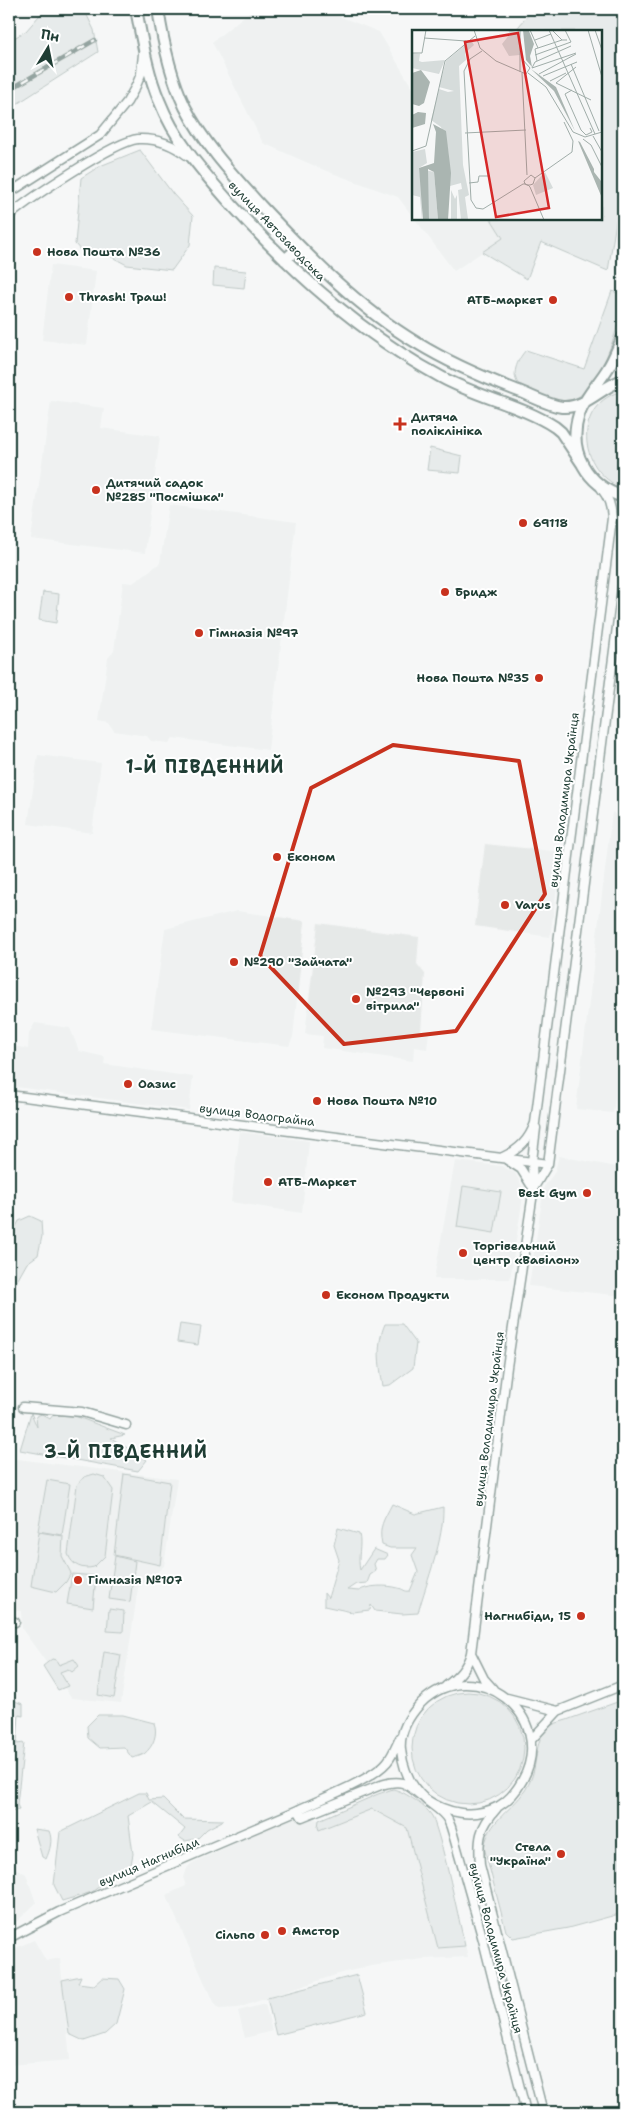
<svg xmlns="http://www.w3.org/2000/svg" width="632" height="2121" font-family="'Shantell Sans',sans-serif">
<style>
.built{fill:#e6e9e8}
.green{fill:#d6dcdb;stroke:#7a8c88}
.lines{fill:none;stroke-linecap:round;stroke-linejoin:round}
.minor-casing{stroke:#1f3d34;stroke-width:11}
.major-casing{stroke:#1f3d34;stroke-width:14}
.minor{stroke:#fff;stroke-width:8}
.major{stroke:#fff;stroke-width:10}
.rail-casing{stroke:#1f3d34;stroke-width:4.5}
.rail{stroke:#fff;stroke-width:2.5;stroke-dasharray:8;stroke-linecap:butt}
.marked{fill:none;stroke:#c8321e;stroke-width:4;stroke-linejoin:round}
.poi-dot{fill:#c8321e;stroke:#fff;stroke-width:2}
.labels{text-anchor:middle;stroke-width:4;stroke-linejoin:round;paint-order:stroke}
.street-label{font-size:12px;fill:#1f3d34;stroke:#fff}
.poi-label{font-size:12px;font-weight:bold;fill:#1f3d34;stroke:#fff;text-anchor:start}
.district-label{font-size:18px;font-weight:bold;letter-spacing:1px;fill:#1f3d34;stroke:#fff}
.inset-road{fill:none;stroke:#a0ada9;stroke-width:1}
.view{fill:#d62828;fill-opacity:0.15;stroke:#d62828;stroke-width:2.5}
.inset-edge{fill:none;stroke:#1f3d34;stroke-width:2.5}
</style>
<rect width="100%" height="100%" fill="#f6f7f7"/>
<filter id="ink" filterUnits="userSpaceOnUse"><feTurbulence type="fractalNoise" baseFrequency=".02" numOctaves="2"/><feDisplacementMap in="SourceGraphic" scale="10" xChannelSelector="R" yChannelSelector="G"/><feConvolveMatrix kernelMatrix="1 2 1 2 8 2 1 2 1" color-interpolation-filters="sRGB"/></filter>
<g filter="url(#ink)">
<!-- built -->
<path class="built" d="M253 9H321L379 32 413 89V217L398 197 324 170 263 143 212 42Z
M415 219H491L503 238 454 271Z
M51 265 96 271 87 345 42 340Z
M51 401 104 408 101 428 160 436 145 553 31 539Z
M169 505 296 522 268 750 173 738 169 743 151 741 147 736 114 731 109 723 99 721 108 658 114 651 123 582 133 583 160 563Z
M38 755 101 763 92 833 28 824Z
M612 812 623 821V1032L613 1113 576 1109Z
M485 844 562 852 550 937 475 926Z
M237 911 305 921 293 1037 289 1046 151 1029 165 929Z
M318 923 419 937 417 964 425 974 421 1030 429 1032 427 1049 414 1047 413 1061 322 1048 323 1036 305 1034Z
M35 1023 70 1028 79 1051 105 1057 104 1064 193 1077 189 1110 9 1086V1045L28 1049 29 1033Z
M240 1132 309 1141 302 1213 231 1202Z
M559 1156 622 1168 617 1216 623 1217V1296L529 1286 544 1187 555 1172Z
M455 1161 501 1166 515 1173 522 1186 523 1196 510 1279H434Z
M9 1458 177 1479 164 1566 138 1588 121 1703 72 1698 22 1629 21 1611 9 1610Z
M393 1789 407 1794 433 1819 443 1850 468 1957 423 1959 371 1966 341 1973 238 2008 219 2009 214 2004 166 1895 186 1886 183 1877 188 1867 192 1863 296 1815 319 1820 378 1794Z
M9 1868H15L26 1874 36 1903 9 1929Z
M34 1940 46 1961 60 1958 70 2060 9 2065V1951Z
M265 2004 272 2031 245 2038 238 2011Z"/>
<!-- green -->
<path class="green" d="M45 9H84L94 30 98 52 9 109V41L26 31Z
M533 9H623V179L608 271 541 242 527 279 482 252 503 238 491 219H601V31H515Z
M140 150 173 194 193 216 190 245 172 270 127 265 110 256 82 252 75 244 81 178 100 166Z
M214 268 246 271 244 288 213 285Z
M612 291 623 295C622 322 599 396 568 401 553 403 534 391 520 386 510 376 517 360 526 350L584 369Z
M623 391V488C576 471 573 402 623 391Z
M430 448 462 456 460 473 427 470Z
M43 592 59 594 56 623 39 620Z
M463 1186 501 1192 494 1233 457 1227Z
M30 1216 41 1221 42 1236 38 1255 27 1263 9 1295V1240L19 1221Z
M180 1324 201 1327 198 1345 177 1342Z
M385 1324H402L416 1343 413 1368 390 1385 383 1386C379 1363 376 1345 385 1324Z
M31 1413 37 1427 36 1416 42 1414 50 1419 53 1415 75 1416 125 1435 111 1438 147 1460 138 1471 20 1450Z
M94 1474 104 1477 113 1490 105 1556 94 1567C83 1570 72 1566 68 1554L77 1485 84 1477Z
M124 1474 170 1482 160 1565 114 1555Z
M47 1480 70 1484 62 1535 38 1531Z
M392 1504 415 1514 443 1507C444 1540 427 1580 418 1613L402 1614 375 1611 371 1605 370 1610 352 1612 324 1606V1593L328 1598 339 1560 334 1545 338 1528 359 1534C362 1546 357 1557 360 1570L374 1549 388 1555 385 1559H377L374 1564 376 1571 370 1575 367 1583 356 1584 347 1590 359 1591C367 1585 388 1585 398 1588 404 1589 404 1592 410 1591L418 1572 412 1555 417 1548H390L382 1545C378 1526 384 1520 392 1504Z
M39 1532 63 1536 62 1556 71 1573 66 1582 56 1592 31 1586Z
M115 1556 135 1561 130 1602 109 1599Z
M72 1574 96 1576 93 1608 67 1604Z
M109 1609 124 1611 123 1632 107 1631Z
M104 1652 121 1655 114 1698 98 1695Z
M52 1659 56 1660 59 1665 74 1659 79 1666 72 1672 68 1669 60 1672 68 1686 58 1690 43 1666Z
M412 1748a56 56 0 1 1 112 0a56 56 0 1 1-112 0Z
M9 1699 23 1704V1716L19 1715 17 1744 24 1743 17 1804 19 1810 11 1811 9 1809Z
M623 1700V1913L568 1928 513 1938 506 1931 484 1847C491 1814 519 1809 531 1779 538 1763 534 1737 550 1726 556 1722 566 1721 572 1718 589 1712 606 1706 623 1700Z
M98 1715H123L154 1723C158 1733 154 1746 144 1754 141 1756 135 1757 132 1758L124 1747 100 1748 88 1738 87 1726Z
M393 1789C404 1791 429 1808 433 1818 447 1859 455 1903 465 1946L438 1948 407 1828 372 1809 319 1830 318 1827 319 1820 378 1794Z
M139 1793H146L149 1800 163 1799 183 1819 224 1820 207 1829 197 1839 185 1841 179 1837 185 1829 152 1802 128 1816 133 1854 130 1869 109 1879 92 1892 62 1901 54 1885 60 1832Z
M34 1829 49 1831C53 1840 50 1850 46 1859L42 1857Z
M357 1975 367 2012 276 2035 267 1998Z
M81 1976 78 1983 94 1985 102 1978 119 1979 125 1989 116 2024 105 2034 84 2041 69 2034 62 1980Z"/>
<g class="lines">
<!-- minor casing -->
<g class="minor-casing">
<path id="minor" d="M9 11 13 9
M9 193 100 135 127 102 136 86 141 74 143 54
M9 216C29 199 115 141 138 139 157 138 174 145 188 156
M9 1095 548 1164
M503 1157C519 1150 529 1140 535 1123L612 518C611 506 609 498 601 488
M507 1160 521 1169 531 1185
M533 1189 548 1164 623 580
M23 1407 82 1412 126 1425
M9 1620 15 1622
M471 1653 484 1679 493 1689
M446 1686C458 1677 467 1668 471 1653L507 1367 533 1193 532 1161 536 1128
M507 1698 558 1711
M531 1740 558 1711 623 1685
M497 1808C479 1828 478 1839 480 1865L543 2112
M298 1810C321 1799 372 1780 387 1762 393 1755 396 1746 400 1738
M9 1938 59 1912 298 1810 302 1817 381 1785C388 1783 395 1781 403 1783 410 1786 418 1794 424 1798 447 1814 474 1819 499 1806 509 1800 517 1790 522 1781 559 1716 475 1651 421 1703 409 1716 399 1732 401 1750 403 1769 411 1787 426 1800 433 1806 443 1811 448 1820 450 1824 452 1830 453 1834L483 1940 526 2112"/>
</g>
<!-- major casing -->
<g class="major-casing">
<path id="major" d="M136 9C142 39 147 72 159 100 175 141 204 173 232 205 293 272 361 334 441 377 477 397 521 405 555 427L561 432 583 465
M158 9C163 42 170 76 185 107 204 144 233 175 261 206 308 256 357 307 417 343 448 362 482 377 516 390 530 395 547 405 562 407 585 409 602 386 623 380
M285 260 299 247
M623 337C618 347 614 359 608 368 599 383 584 398 579 414 567 452 587 485 623 497"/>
</g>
<!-- minor -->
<use href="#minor" class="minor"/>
<!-- major -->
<use href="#major" class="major"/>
<!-- rail casing -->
<g class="rail-casing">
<path id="rail" d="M9 90 95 40"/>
</g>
<!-- rail -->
<use href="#rail" class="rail"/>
</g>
</g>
<!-- marked area -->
<path d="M0 0H632V2121H0ZM393 745 519 761 545 894 456 1031 344 1044 260 956 311 788Z" fill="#f6f7f7" fill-opacity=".55" fill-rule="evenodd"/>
<path class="marked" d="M393 745 519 761 545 894 456 1031 344 1044 260 956 311 788Z"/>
<!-- markers -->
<g class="poi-dot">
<circle cx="37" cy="252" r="5"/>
<circle cx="69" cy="297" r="5"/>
<circle cx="553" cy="300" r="5"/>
<path d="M397.5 416.5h5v5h5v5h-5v5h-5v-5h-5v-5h5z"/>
<circle cx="96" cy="490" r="5"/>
<circle cx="523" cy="523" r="5"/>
<circle cx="445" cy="592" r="5"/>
<circle cx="199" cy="633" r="5"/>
<circle cx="539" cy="678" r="5"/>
<circle cx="277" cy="857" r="5"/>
<circle cx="505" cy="905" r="5"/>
<circle cx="234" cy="962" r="5"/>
<circle cx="356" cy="999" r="5"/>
<circle cx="128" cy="1084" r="5"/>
<circle cx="317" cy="1101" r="5"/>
<circle cx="268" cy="1182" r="5"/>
<circle cx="587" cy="1193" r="5"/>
<circle cx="463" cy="1253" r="5"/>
<circle cx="326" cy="1295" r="5"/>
<circle cx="78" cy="1580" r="5"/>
<circle cx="581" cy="1616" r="5"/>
<circle cx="561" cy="1854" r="5"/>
<circle cx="282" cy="1931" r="5"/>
<circle cx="265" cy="1935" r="5"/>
</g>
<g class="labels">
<!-- street labels -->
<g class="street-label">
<text transform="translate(277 231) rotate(46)" y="4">вулиця Автозаводська</text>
<text transform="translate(564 800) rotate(-83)" y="4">вулиця Володимира Українця</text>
<text transform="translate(257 1115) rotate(7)" y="4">вулиця Водограйна</text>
<text transform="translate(489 1419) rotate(-83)" y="4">вулиця Володимира Українця</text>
<text transform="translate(149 1862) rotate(-23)" y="4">вулиця Нагнибіди</text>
<text transform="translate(496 1948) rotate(75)" y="4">вулиця Володимира Українця</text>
</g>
<!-- poi labels -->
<g class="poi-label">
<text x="47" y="256">Нова Пошта №36</text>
<text x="79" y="301">Thrash! Траш!</text>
<text x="543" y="304" text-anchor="end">АТБ-маркет</text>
<text x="411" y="421">Дитяча<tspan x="411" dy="14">поліклініка</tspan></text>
<text x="106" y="487">Дитячий садок<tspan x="106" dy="14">№285 "Посмішка"</tspan></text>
<text x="533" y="527">69118</text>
<text x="455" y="596">Бридж</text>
<text x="209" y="637">Гімназія №97</text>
<text x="529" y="682" text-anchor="end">Нова Пошта №35</text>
<text x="287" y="861">Економ</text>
<text x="515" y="909">Varus</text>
<text x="244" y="966">№290 "Зайчата"</text>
<text x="366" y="996">№293 "Червоні<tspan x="366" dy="14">вітрила"</tspan></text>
<text x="138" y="1088">Оазис</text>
<text x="327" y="1105">Нова Пошта №10</text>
<text x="278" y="1186">АТБ-Маркет</text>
<text x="577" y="1197" text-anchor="end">Best Gym</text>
<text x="473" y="1250">Торгівельний<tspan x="473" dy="14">центр «Вавілон»</tspan></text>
<text x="336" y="1299">Економ Продукти</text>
<text x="88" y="1584">Гімназія №107</text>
<text x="571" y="1620" text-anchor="end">Нагнибіди, 15</text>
<text x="551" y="1851" text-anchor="end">Стела<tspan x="551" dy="14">"Україна"</tspan></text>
<text x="292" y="1935">Амстор</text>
<text x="255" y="1939" text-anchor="end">Сільпо</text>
</g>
<!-- district labels -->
<g class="district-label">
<text x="205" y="773">1-Й ПІВДЕННИЙ</text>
<text x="126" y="1458">3-Й ПІВДЕННИЙ</text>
</g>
</g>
<!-- overview -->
<g transform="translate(412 30)">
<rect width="190" height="190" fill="#f6f7f7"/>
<path d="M96 0 107 3 108 25 97 26 90 14 98 4ZM59 10 62 15 53 23 54 30 47 36 51 135 57 165 53 167 56 189 49 190 46 160 50 159 49 153 38 156 36 119 29 97 19 90 27 59 36 62 42 61 27 57 34 31ZM0 23 8 24 7 31 10 32 33 30 27 44 0 38ZM13 119 15 133 7 138 11 172 10 190 8 167 0 165V122ZM13 140 22 142 26 190H17ZM133 142 141 158 124 165 121 155ZM39 160 43 169 45 165V190H39Z" fill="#d6dcdb"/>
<path d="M111 0 117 1 122 14 118 26 120 37 114 30ZM119 39 144 57 163 101 142 61ZM9 40 18 52 12 73 7 76 0 74V43ZM6 82 14 83 13 94 0 98V85ZM21 94 34 101 39 143 36 190H26L22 142 16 139 17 190H11L7 138 22 133 24 102ZM166 111 168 112 182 139V142L189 151 190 168Z" fill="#aab5b1"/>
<path class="inset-road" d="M62 0 68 18 84 31 114 44 118 38 110 29M108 0V42M118 0 126 18M137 0 183 104M176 0 190 47M183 0 190 20M141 1 150 10H155M12 8 54 11M123 10 139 4M159 16 123 32 120 38 164 23M70 21 58 29 52 41 59 170 64 178 71 179 111 154H113L115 155H118L121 154 123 148 119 145 112 151 113 154H114L115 155H116L118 157 132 190M0 23H10L14 0M123 25 159 12 153 0M125 31 123 19 150 10M159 34 187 101M164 37 144 53 179 70M110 43 115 145M116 43 134 57 161 102 173 107 190 102M127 44 164 24M131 46 165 32M138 51 154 43M160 60 153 64 169 100 174 105 180 102 178 98M53 103 114 100M181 106 190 122M171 109 179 115 190 137M0 121 14 116 33 31 63 6M123 148 160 122 161 111 152 92M57 153 66 152 67 146H78"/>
<path class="view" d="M106 3 137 178 84 187 53 12Z"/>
<rect width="190" height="190" class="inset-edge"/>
</g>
<!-- margin -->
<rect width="632" height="2121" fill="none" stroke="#fff" stroke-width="30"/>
<rect x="15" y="15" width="602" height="2091" fill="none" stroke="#1f3d34" stroke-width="2" filter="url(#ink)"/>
<!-- north arrow -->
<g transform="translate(48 48) rotate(10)" stroke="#ffffff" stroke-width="4" paint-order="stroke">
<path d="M0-4L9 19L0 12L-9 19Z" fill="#1f3d34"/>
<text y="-8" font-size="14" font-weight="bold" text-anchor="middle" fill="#1f3d34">Пн</text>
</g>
</svg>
